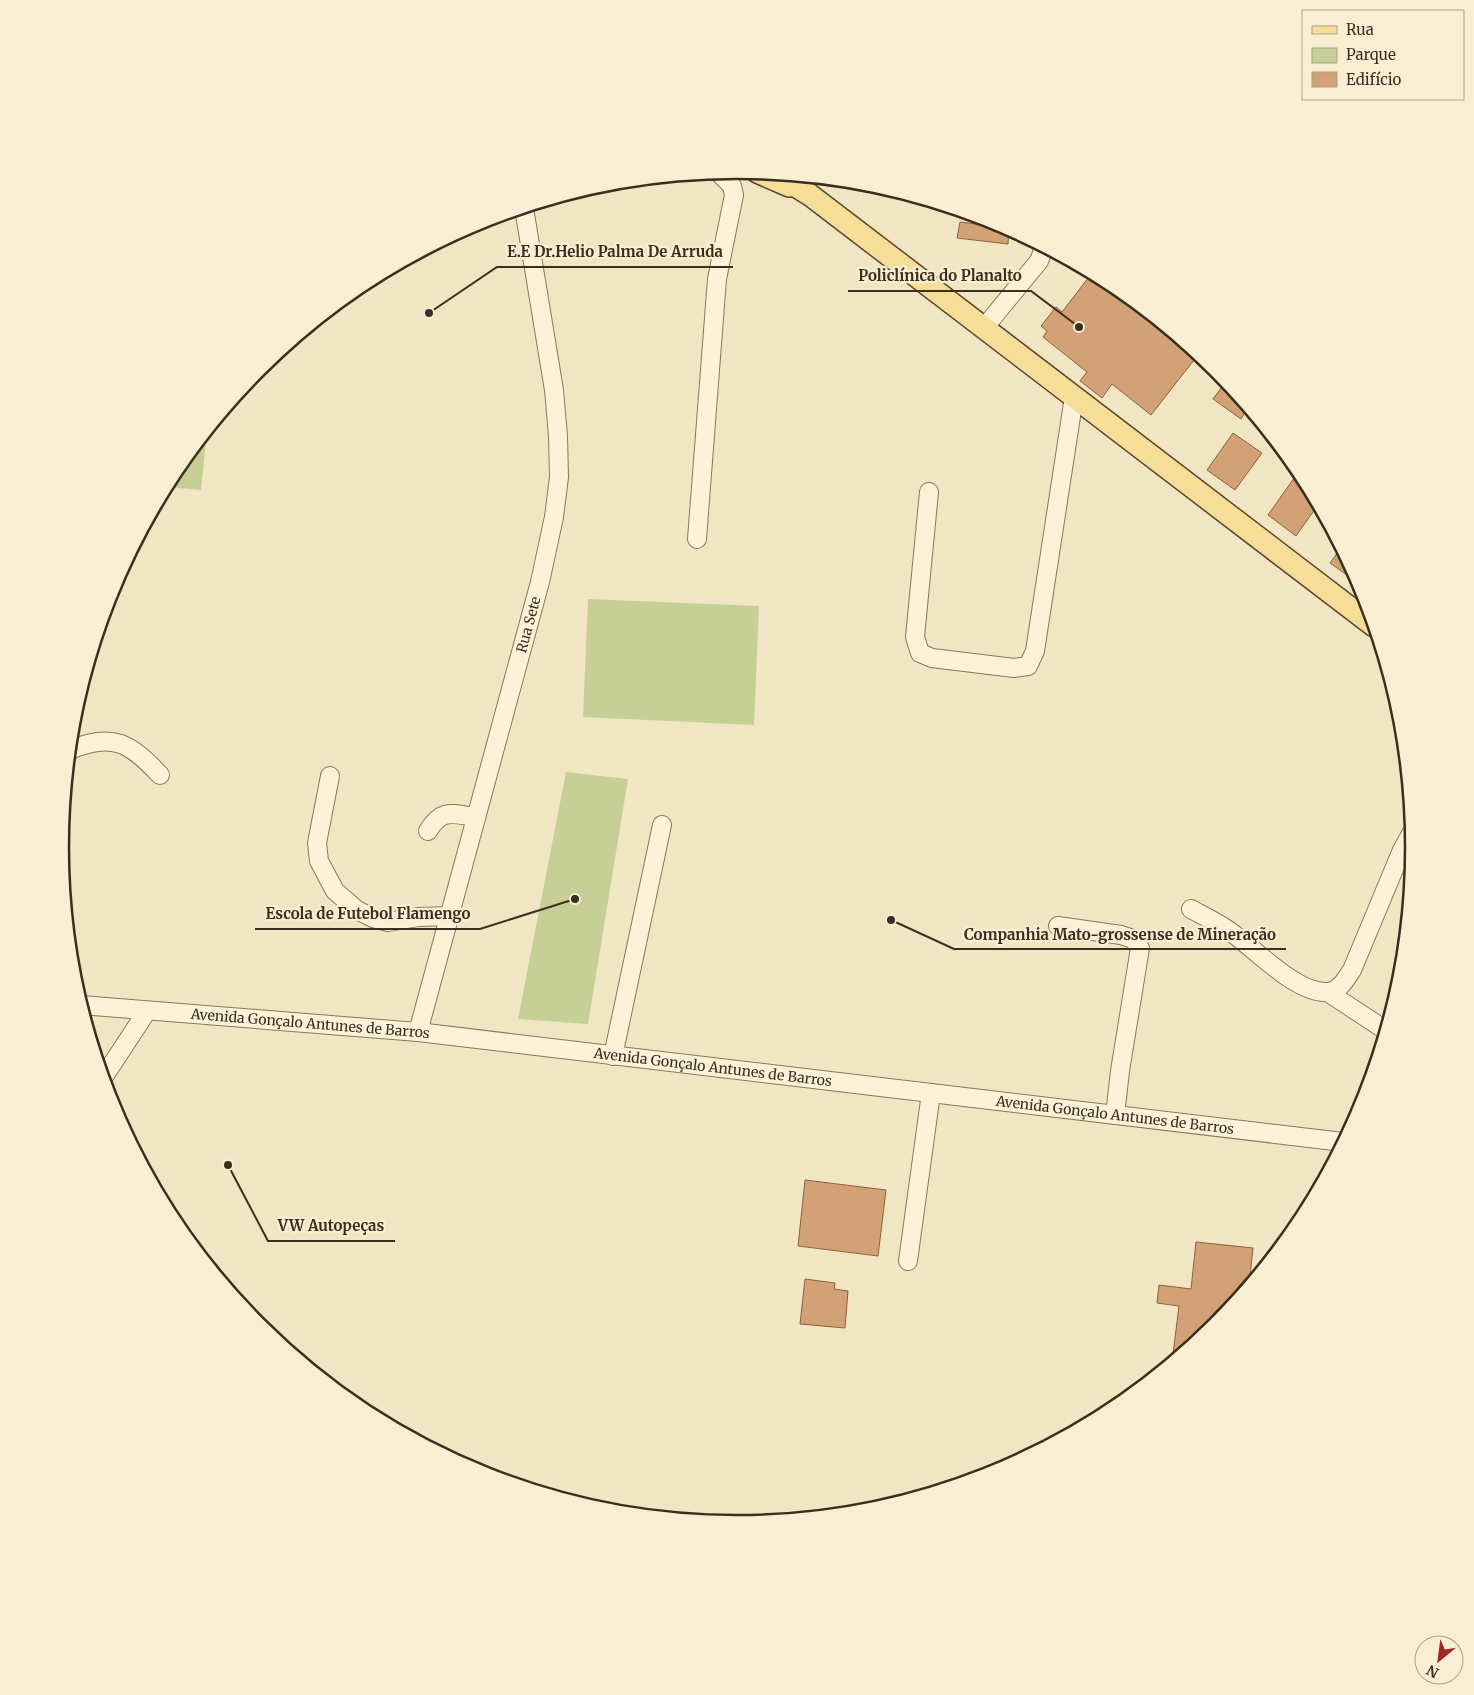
<svg xmlns="http://www.w3.org/2000/svg" width="1474" height="1695" font-family="Merriweather,serif">
<style>
.green{fill:#c6d096}
.building{fill:#d2a176;stroke:#8e613c}
.lines{fill:none;stroke-linecap:round;stroke-linejoin:round}
.minor-casing{stroke:#8d7758;stroke-width:20}
.major-casing{stroke:#5b442d;stroke-width:24}
.minor{stroke:#fbf2d7;stroke-width:18}
.major{stroke:#f7de98;stroke-width:21}
.labels{text-anchor:middle;stroke-width:4.5;stroke-linejoin:round;paint-order:stroke}
.street-label{font-size:14px;fill:#3c2e1d;stroke:#f8efd3}
.rim{fill:none;stroke:#3c2e1d;stroke-width:2.5}
.leader{fill:none;stroke:#3c2e1d;stroke-width:2}
.callout-dot{fill:#3c2e1d;stroke:#f8efd3;stroke-width:2}
.callout-label{font-size:15px;text-anchor:middle;font-weight:bold;fill:#3c2e1d;stroke:#f8efd3;stroke-width:4.5;stroke-linejoin:round;paint-order:stroke}
</style>
<rect width="100%" height="100%" fill="#f1e6c3"/>
<!-- green -->
<path class="green" d="M207 432 201 490 166 487 174 471Z
M588 599 759 606 754 725 583 717Z
M566 772 628 779 588 1024 518 1019Z"/>
<!-- building -->
<path class="building" d="M960 222 1007 228 1009 229 1008 244 957 238Z
M1092 273 1113 285 1198 355 1151 415 1112 384 1102 398 1080 381 1087 372 1043 337 1047 331 1041 326 1056 307 1062 312Z
M1224 384 1227 386 1228 384 1248 408 1241 419 1213 399Z
M1233 433 1262 453 1235 490 1207 470Z
M1299 471 1318 505 1296 536 1268 515Z
M1341 548 1345 556 1361 585 1330 563Z
M805 1180 886 1190 878 1256 798 1246Z
M1196 1242 1253 1248 1249 1286 1216 1326 1172 1362 1179 1306 1157 1303 1159 1285 1191 1289Z
M805 1279 835 1283 834 1289 848 1291 845 1328 800 1324Z"/>
<g class="lines">
<!-- minor casing -->
<g class="minor-casing">
<g id="minor">
<path d="M984 328 1039 261 1044 248"/>
<path d="M929 492 915 637 920 653 932 658 1014 668 1028 666 1035 651 1074 397"/>
<path d="M697 539 717 279 734 195 732 186 718 172"/>
<path d="M70 750C113 732 130 743 160 775"/>
<path d="M330 776 317 843 319 861 335 891 357 910 373 918 388 922 418 917 449 916"/>
<path d="M428 831C442 808 452 814 476 817"/>
<path d="M1191 909C1202 915 1214 921 1225 928 1252 945 1295 994 1327 992 1339 992 1346 979 1352 970L1402 850 1412 832"/>
<path d="M1058 926 1121 935 1133 939 1140 948 1120 1071 1115 1115"/>
<path d="M1329 993 1379 1026 1386 1028"/>
<path id="s1" d="M81 1005 418 1032 1343 1142"/>
<path id="s2" d="M418 1032 540 582 554 517 559 477 558 436 554 390 524 208"/>
<path d="M613 1056 662 825"/>
<path d="M103 1078 147 1011"/>
<path d="M908 1261 931 1093"/>
</g>
</g>
<!-- major casing -->
<g class="major-casing">
<path id="major" d="M757 172 789 186
M778 175 810 195 1374 626"/>
</g>
<!-- minor -->
<use href="#minor" class="minor"/>
<!-- major -->
<use href="#major" class="major"/>
</g>
<g class="labels">
<!-- street labels -->
<g class="street-label">
<text dy="5" stroke="none"><textPath href="#s2" startOffset="422">Rua Sete</textPath></text>
<text dy="5" stroke="none"><textPath href="#s1" startOffset="230">Avenida Gonçalo Antunes de Barros</textPath></text>
<text dy="5" stroke="none"><textPath href="#s1" startOffset="635">Avenida Gonçalo Antunes de Barros</textPath></text>
<text dy="5" stroke="none"><textPath href="#s1" startOffset="1040">Avenida Gonçalo Antunes de Barros</textPath></text>
</g>
</g>
<!-- crop -->
<path d="M0 0H1474V1695H0ZM69 847a668 668 0 1 1 1336 0a668 668 0 1 1-1336 0Z" fill="#f8efd3" fill-rule="evenodd"/>
<path class="rim" d="M69 847a668 668 0 1 1 1336 0a668 668 0 1 1-1336 0Z"/>
<!-- callouts -->
<path class="leader" d="M429 313L497 267H733M1079 327L1031 291H848M575 899L480 929H255M891 920L954 949H1286M228 1165L268 1241H395"/>
<g class="callout-dot">
<circle cx="429" cy="313" r="5"/>
<circle cx="1079" cy="327" r="5"/>
<circle cx="575" cy="899" r="5"/>
<circle cx="891" cy="920" r="5"/>
<circle cx="228" cy="1165" r="5"/>
</g>
<g class="callout-label">
<text x="615" y="257">E.E Dr.Helio Palma De Arruda</text>
<text x="940" y="281">Policlínica do Planalto</text>
<text x="368" y="919">Escola de Futebol Flamengo</text>
<text x="1120" y="940">Companhia Mato-grossense de Mineração</text>
<text x="331" y="1231">VW Autopeças</text>
</g>
<!-- legend -->
<rect x="1302" y="10" width="162" height="90" fill="#f8efd3" stroke="#ada28a"/>
<rect x="1312" y="26" width="25" height="8" fill="#f7de98" stroke="#ada28a"/>
<text x="1346" y="35" font-size="15" fill="#3c2e1d">Rua</text>
<rect x="1312" y="48" width="25" height="15" fill="#c6d096" stroke="#ada28a"/>
<text x="1346" y="60" font-size="15" fill="#3c2e1d">Parque</text>
<rect x="1312" y="72" width="25" height="15" fill="#d2a176" stroke="#ada28a"/>
<text x="1346" y="85" font-size="15" fill="#3c2e1d">Edifício</text>
<!-- north arrow -->
<g transform="translate(1439 1660) rotate(209)"><circle r="24" fill="#f8efd3" stroke="#ada28a"/>
<path d="M0-4L9 19L0 12L-9 19Z" fill="#a02924"/>
<text y="-8" font-size="14" font-weight="bold" text-anchor="middle" fill="#3c2e1d">N</text>
</g>
</svg>
